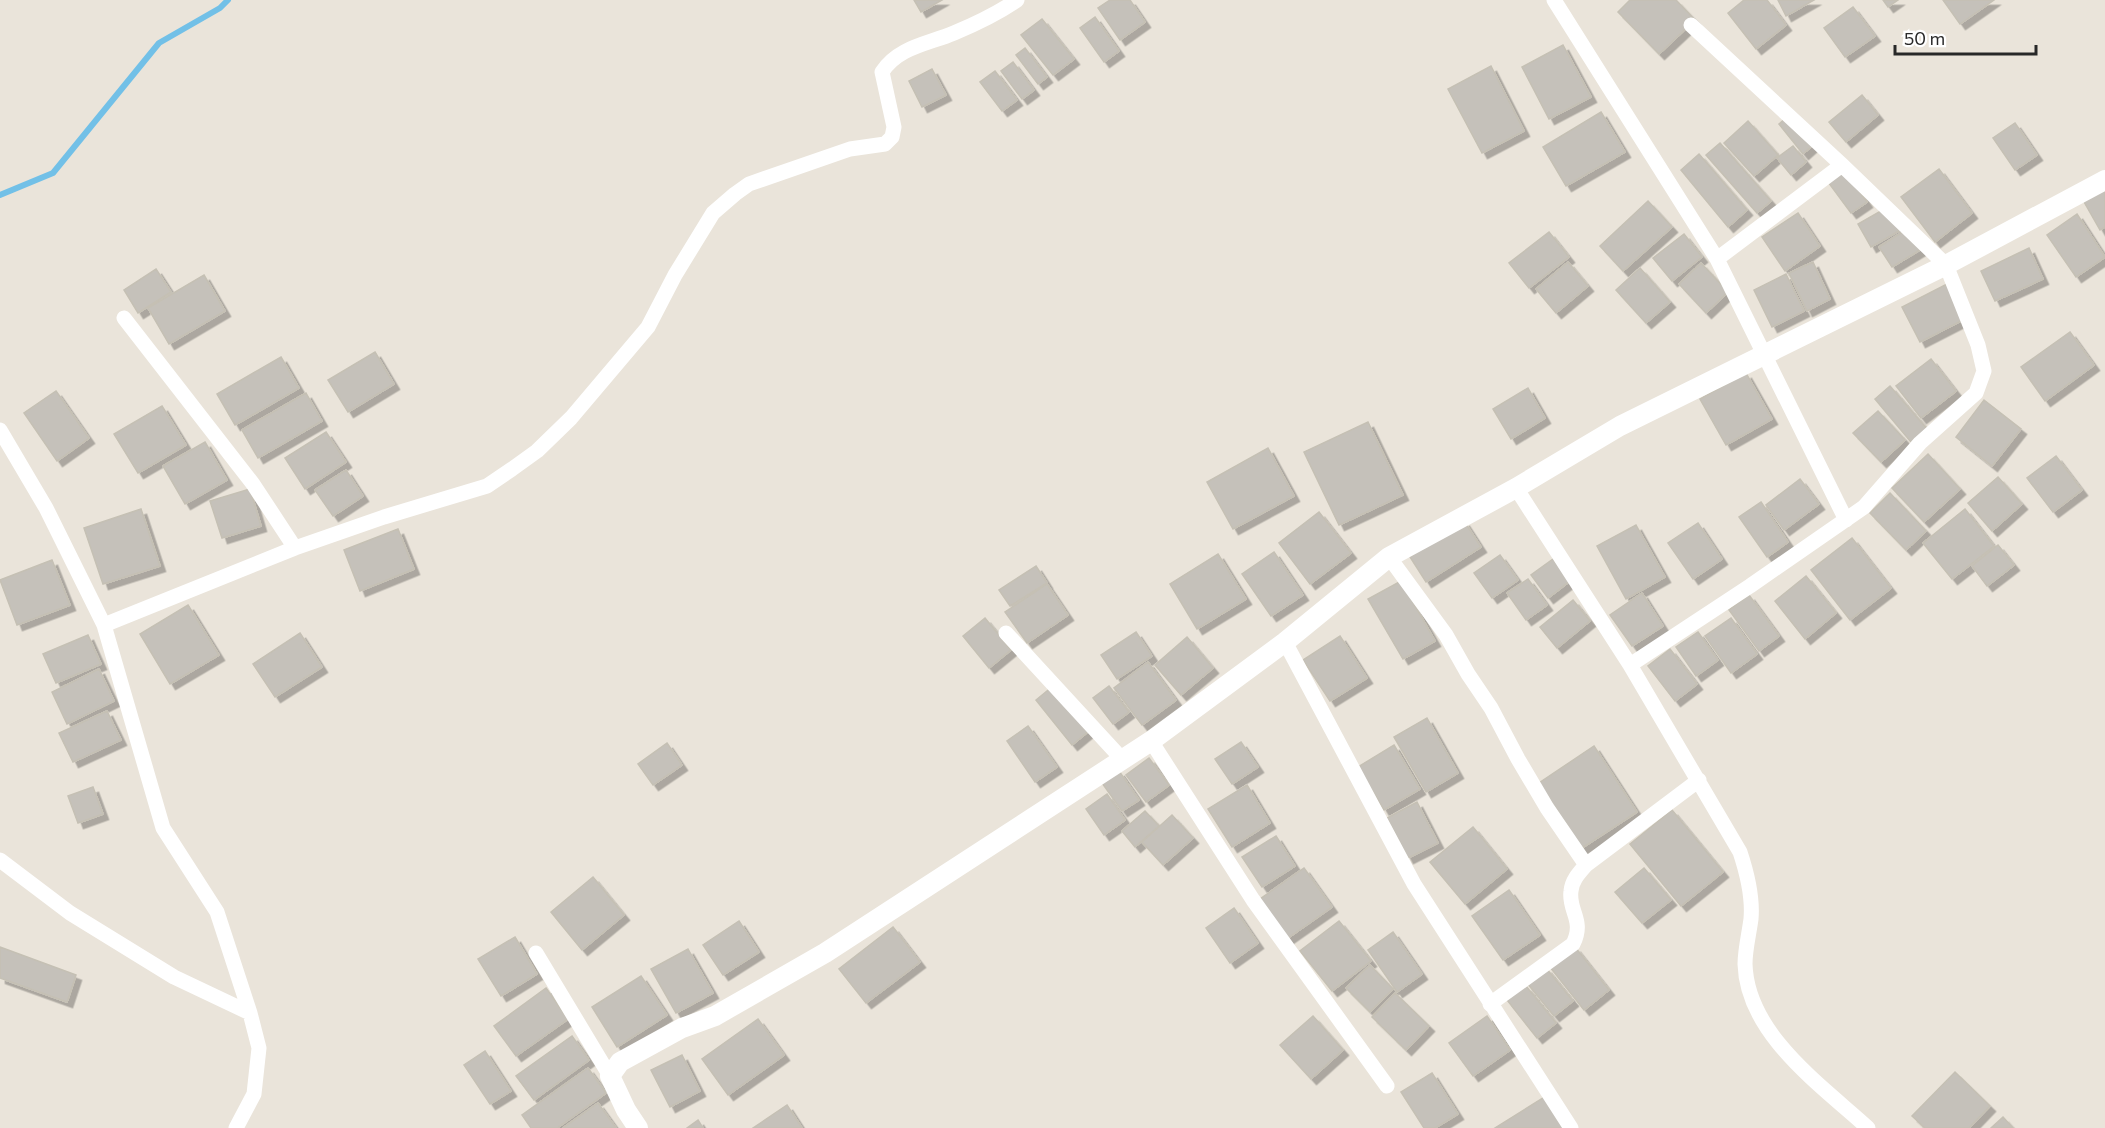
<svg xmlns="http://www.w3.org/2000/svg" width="2105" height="1128" font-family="Commissioner,sans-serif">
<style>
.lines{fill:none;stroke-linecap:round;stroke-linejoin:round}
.stream{stroke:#72c0e7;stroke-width:6}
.building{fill:#c5c1ba;stroke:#c5c0b4;stroke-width:1.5;filter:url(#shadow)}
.minor{stroke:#fff;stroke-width:15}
.tertiary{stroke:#fff;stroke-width:20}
</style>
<defs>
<filter id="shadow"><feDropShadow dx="5.5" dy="5.5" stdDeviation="0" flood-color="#0004"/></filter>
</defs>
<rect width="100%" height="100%" fill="#eae4da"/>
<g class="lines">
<!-- stream -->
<path class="stream" d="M0 195 53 173 159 43 220 8 228 0"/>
</g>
<!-- building -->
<path class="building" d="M914 0H942L921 12Z
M1110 0H1130L1145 22 1120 40 1098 8Z
M1630 0H1676L1695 20 1659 54 1618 12Z
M1744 0H1767L1786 25 1756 49 1728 13Z
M1778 0H1814L1786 16Z
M1883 0H1898L1888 7Z
M1943 0H1994L1960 24Z
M1853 7 1875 36 1845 57 1824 28Z
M1095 17 1119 51 1104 62 1080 28Z
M1042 19 1074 59 1053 75 1021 35Z
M1563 45 1591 97 1549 119 1522 67Z
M1025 48 1047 77 1038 84 1016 55Z
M1013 62 1034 90 1022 99 1001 71Z
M1491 66 1524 131 1482 153 1448 89Z
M932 69 946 95 922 107 909 81Z
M995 71 1017 100 1002 111 980 82Z
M1862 95 1878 115 1846 142 1829 122Z
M1601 112 1625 152 1566 186 1543 147Z
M1788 116 1812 146 1803 154 1779 124Z
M1748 121 1778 155 1754 176 1724 143Z
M2015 123 2037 155 2015 170 1993 138Z
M1720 143 1771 201 1757 213 1706 155Z
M1793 146 1806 162 1791 175 1777 158Z
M1699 154 1747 210 1728 227 1681 170Z
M1939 169 1972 213 1935 242 1901 197Z
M1844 170 1867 202 1851 213 1828 182Z
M2105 187V227L2100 230 2083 200Z
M1648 201 1672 227 1623 271 1600 246Z
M1886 208 1899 231 1871 247 1858 224Z
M1798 213 1820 246 1785 271 1762 237Z
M2077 214 2105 257 2076 277 2047 235Z
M1907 229 1920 250 1892 267 1879 247Z
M1549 232 1569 257 1529 288 1509 263Z
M1684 234 1702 257 1672 281 1653 258Z
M2029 248 2043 279 1995 301 1981 271Z
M1568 262 1588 286 1556 313 1536 289Z
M1813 262 1830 299 1807 311 1789 273Z
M1701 263 1728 292 1706 313 1679 284Z
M1640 268 1670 302 1646 323 1616 290Z
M156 269 171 292 138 313 124 290Z
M1786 274 1804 311 1772 327 1754 290Z
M204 275 225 311 169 344 148 308Z
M1947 284 1965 319 1920 342 1902 307Z
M2070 332 2094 365 2045 401 2021 367Z
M375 352 394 384 348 412 328 380Z
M281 357 299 388 235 425 217 394Z
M1931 359 1956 391 1921 418 1896 386Z
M1746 373 1772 419 1726 445 1700 399Z
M1890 386 1927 429 1911 442 1875 399Z
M1528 388 1545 418 1511 439 1493 409Z
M56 391 89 438 57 461 24 413Z
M306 393 322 421 258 458 242 430Z
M1984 400 2021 429 1992 466 1956 437Z
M162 406 186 445 138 473 114 434Z
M1878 411 1905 440 1881 462 1853 433Z
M1368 422 1403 495 1339 525 1304 452Z
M326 432 346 462 305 489 285 458Z
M205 442 227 480 185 504 163 466Z
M1268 448 1294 496 1233 529 1207 482Z
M1928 454 1960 489 1924 522 1892 488Z
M2056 456 2082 490 2053 512 2027 478Z
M346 470 363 496 333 516 315 490Z
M1998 477 2022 504 1992 531 1968 503Z
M1800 479 1819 504 1784 530 1766 505Z
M250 489 261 526 222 538 210 501Z
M1890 493 1926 531 1906 550 1870 513Z
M1761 502 1788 542 1767 557 1739 517Z
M141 509 160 566 103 584 84 528Z
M1965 509 1994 546 1952 579 1923 543Z
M1319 512 1351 553 1310 584 1279 543Z
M1464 521 1481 547 1426 582 1410 557Z
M1698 523 1722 559 1693 579 1668 543Z
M1636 525 1665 577 1626 599 1597 546Z
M398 529 414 569 360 591 344 550Z
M1852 538 1891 588 1850 620 1811 570Z
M1998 545 2014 565 1987 586 1972 566Z
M1274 552 1303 595 1271 616 1242 574Z
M1218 554 1246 599 1197 629 1170 584Z
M1500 555 1518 580 1492 598 1474 573Z
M1553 559 1570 581 1548 598 1531 575Z
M52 560 70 605 17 625 0 580Z
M1036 566 1047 583 1010 606 999 590Z
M1806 576 1836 613 1805 639 1775 601Z
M1528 579 1547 605 1526 620 1507 593Z
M1401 581 1435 641 1403 659 1368 599Z
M1047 584 1068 615 1027 643 1005 612Z
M1642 593 1663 626 1632 646 1610 615Z
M1749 595 1779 636 1759 651 1729 610Z
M1573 600 1590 621 1557 648 1540 627Z
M188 605 219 655 170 684 140 634Z
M985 618 1011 650 989 668 963 636Z
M1731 618 1757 654 1731 673 1705 636Z
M1136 632 1152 656 1117 679 1101 655Z
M1698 632 1718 660 1696 676 1676 647Z
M300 633 322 667 275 697 253 664Z
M88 635 101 664 56 683 43 654Z
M1340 636 1367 678 1330 701 1303 660Z
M1187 637 1213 668 1181 695 1155 665Z
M1670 649 1697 684 1675 701 1648 666Z
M1148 662 1176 700 1142 725 1114 688Z
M99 669 114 701 67 724 52 692Z
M1053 686 1089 731 1072 745 1036 700Z
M1109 686 1129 712 1113 724 1093 698Z
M107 711 121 740 73 762 59 733Z
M1427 718 1458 773 1426 792 1394 737Z
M1028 726 1057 767 1035 782 1007 741Z
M1241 742 1258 767 1232 784 1215 759Z
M667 743 682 765 653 785 638 764Z
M1394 745 1420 789 1384 810 1358 767Z
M1594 746 1637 812 1582 848 1539 783Z
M1149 758 1169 785 1146 802 1126 775Z
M1119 771 1139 800 1122 811 1102 783Z
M1247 785 1270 823 1232 847 1208 809Z
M93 787 103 814 78 823 68 796Z
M1107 794 1125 820 1104 835 1086 809Z
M1417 802 1438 843 1408 858 1387 818Z
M1672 810 1723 872 1681 906 1630 844Z
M1145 811 1159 826 1135 847 1122 831Z
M1172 815 1193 838 1163 865 1142 842Z
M1473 827 1507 869 1465 904 1430 862Z
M1276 836 1295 866 1262 887 1242 857Z
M1304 868 1332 907 1288 938 1260 899Z
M1644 868 1671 900 1642 923 1615 892Z
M593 877 624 915 582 950 551 912Z
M1509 890 1540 935 1503 960 1472 916Z
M1234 908 1258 943 1230 963 1206 928Z
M739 921 759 952 723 975 703 945Z
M1339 921 1371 961 1332 991 1300 951Z
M893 927 920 962 866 1003 839 969Z
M1393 932 1422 974 1397 992 1368 950Z
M515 937 537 974 501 996 478 959Z
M0 947 76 975 67 1002 0 978Z
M1575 947 1609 990 1584 1010 1550 967Z
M688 949 713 993 676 1013 651 969Z
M1370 965 1393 989 1370 1012 1346 988Z
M1546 968 1573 1001 1554 1016 1527 983Z
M641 976 667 1015 617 1047 592 1007Z
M1526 986 1556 1023 1537 1038 1507 1000Z
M546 988 568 1019 516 1056 494 1026Z
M1395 993 1429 1026 1406 1050 1372 1017Z
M1313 1016 1343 1050 1311 1079 1280 1045Z
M1487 1016 1510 1050 1473 1076 1449 1043Z
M758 1019 784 1055 728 1095 702 1059Z
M572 1036 589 1060 534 1100 516 1076Z
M485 1051 511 1091 490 1104 464 1065Z
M682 1055 700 1091 670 1107 651 1070Z
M588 1068 606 1093 557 1128H531L522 1115Z
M1955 1072 1990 1106 1969 1128H1925L1912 1116Z
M1432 1073 1458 1114 1435 1128H1424L1401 1092Z
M1546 1096 1566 1128H1495Z
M598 1103 616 1128H563Z
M787 1105 802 1128H753Z
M2003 1117 2013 1128H1991Z
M698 1120 703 1128H687Z"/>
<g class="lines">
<!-- minor -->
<path class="minor" d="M1554 0 1717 259 1846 520
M1717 259 1842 165
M124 318 253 484 295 548
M0 430 46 508 104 625 163 828 217 912 250 1013 259 1048 254 1094 236 1128
M1516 488 1630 665 1740 852C1747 873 1753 896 1751 919 1749 934 1745 950 1745 964 1747 1034 1821 1085 1868 1128
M1389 557 1446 635 1468 674 1491 708 1518 759 1547 808 1586 865
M104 625 295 548 384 517 487 486 512 469 537 451 571 418 648 327 675 275 713 213 735 194 749 184 850 149 885 144 892 137 894 127 882 72C898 47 928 44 954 33 973 25 1000 12 1017 0
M1006 633 1122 759
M1285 642 1414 884 1571 1128
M1630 665 1750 586 1864 507 1920 443 1976 393 1984 371 1978 345 1946 265 1842 165 1691 25
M1151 741 1253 900 1387 1086
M0 860 70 913 174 977 250 1013
M536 953 610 1076
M1490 1004 1573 944C1585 920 1568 911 1571 891 1572 880 1579 873 1586 865L1699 780"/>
<!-- tertiary -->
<path class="tertiary" d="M638 1128 626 1110 610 1076 620 1062 682 1028 715 1016 825 953 1151 741 1285 642 1389 557 1516 488 1620 426 1946 265 2105 180"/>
</g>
<!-- scale -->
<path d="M1895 45v9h141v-9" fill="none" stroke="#282828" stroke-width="3"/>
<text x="1904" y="45" font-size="18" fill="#282828" stroke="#ffffff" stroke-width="4.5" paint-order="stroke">50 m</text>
</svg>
